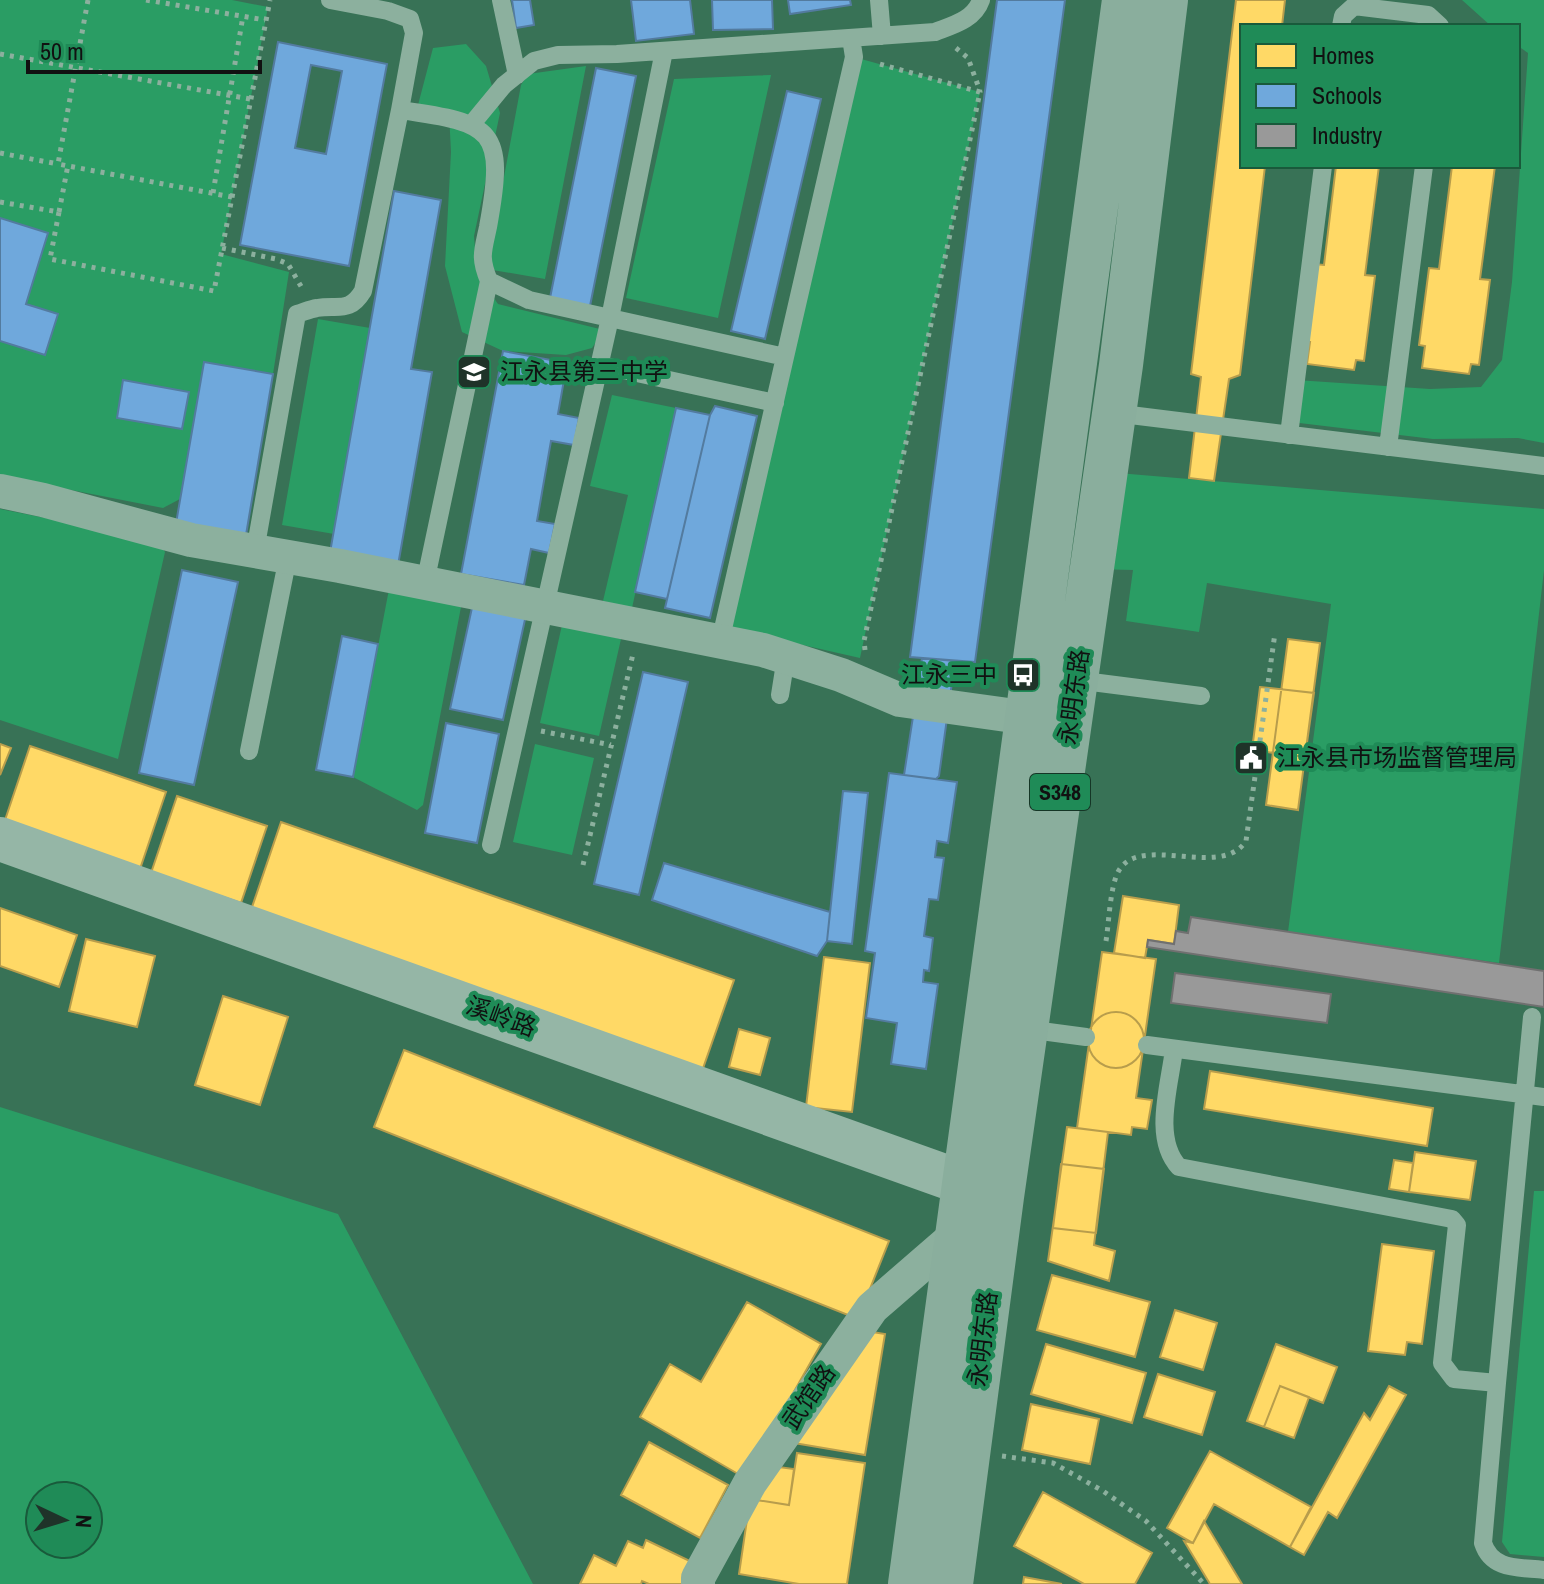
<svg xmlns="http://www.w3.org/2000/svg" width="1544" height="1584" font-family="'Archivo Narrow','Noto Sans SC',sans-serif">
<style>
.green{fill:#2a9d64;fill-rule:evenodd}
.homes{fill:#ffd966;stroke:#b89d4c;stroke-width:2}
.schools{fill:#6fa8dc;stroke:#537b9f;stroke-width:2;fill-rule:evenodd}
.industry{fill:#999;stroke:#707070;stroke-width:2}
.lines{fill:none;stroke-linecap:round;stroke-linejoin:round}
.path{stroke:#8cb09e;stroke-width:5;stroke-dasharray:4 6;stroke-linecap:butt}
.lane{stroke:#8cb09e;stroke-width:18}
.street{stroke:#8cb09e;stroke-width:34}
.secondary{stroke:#95b6a6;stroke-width:44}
.primary{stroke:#8aae9d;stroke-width:44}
.labels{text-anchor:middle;stroke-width:8;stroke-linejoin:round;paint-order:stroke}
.shield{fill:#1f8b57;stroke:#153626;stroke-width:2}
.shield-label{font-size:22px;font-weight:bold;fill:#111}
.poi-label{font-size:24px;fill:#111;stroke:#1f8b57;text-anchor:start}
.street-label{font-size:24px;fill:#111;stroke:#1f8b57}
</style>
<rect width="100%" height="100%" fill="#387256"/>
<!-- green -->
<path class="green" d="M0 0H232L268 7 221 254 289 272 273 374 204 362 180 499 163 508 0 476Z
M1462 0H1544V443L1518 438 1433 439 1291 422 1296 380 1430 389 1481 387 1502 360 1512 282 1528 53 1518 46V26H1491Z
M466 44 486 66 500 113 474 236 477 274 498 304 604 330 592 348 566 355 503 351 462 332 445 266 451 152 449 113 418 105 433 48Z
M854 57 980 92 860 658 724 627Z
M586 66 545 279 487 269 521 85 528 74Z
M771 75 718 318 626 298 674 79Z
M318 319 370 328 334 534 282 525Z
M612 395 676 408 632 608 603 601 628 495 590 486Z
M1106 472 1544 509V570L1499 963 1288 932 1331 604 1207 583 1199 632 1126 621 1133 570 1092 569Z
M0 509 157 540 165 552 118 759 0 720Z
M390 584 461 607 423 805 417 810 353 777Z
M562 625 621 639 599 736 540 723Z
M535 744 594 758 572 855 513 842Z
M0 1107 338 1214 533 1584H0ZM40 1496H88V1544H40Z
M1534 1191H1544V1557L1510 1554 1502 1542Z"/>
<!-- homes -->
<path class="homes" d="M1236 0H1285L1282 26H1242V166H1265L1240 375 1229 379 1214 481 1189 478 1201 377 1191 374Z
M1336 166H1379L1365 275 1375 276 1364 361 1356 360 1354 370 1307 364 1310 342H1304L1314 264 1324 265Z
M1452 166H1495L1480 279 1490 280 1479 365 1471 364 1469 374 1422 368 1425 346 1419 345 1429 268 1439 269Z
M1288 639 1320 643 1298 810 1266 805Z
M1260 687 1314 693 1305 757 1252 750Z
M0 744 11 748 0 775Z
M30 746 166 792 140 869 4 823Z
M177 796 267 826 241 903 151 873Z
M281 822 734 980 701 1074 249 916Z
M1123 896 1179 905 1174 944 1148 940 1145 958 1114 953Z
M0 908 77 935 59 987 0 966Z
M86 939 155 956 137 1027 69 1011Z
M1102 952 1156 959 1136 1098 1152 1100 1147 1129 1132 1127 1131 1135 1077 1128Z
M824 957 870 963 852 1112 806 1107Z
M223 996 288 1017 260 1105 195 1085Z
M1088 1040a28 28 0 1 1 56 0a28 28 0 1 1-56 0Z
M739 1029 770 1038 760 1075 729 1067Z
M404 1050 889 1241 858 1319 374 1127Z
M1210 1071 1433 1108 1427 1146 1204 1109Z
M1067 1127 1108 1132 1094 1245 1115 1251 1109 1281 1048 1261Z
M1415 1152 1476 1161 1470 1200 1409 1192Z
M1394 1160 1413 1163 1409 1192 1389 1189Z
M1061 1164 1104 1169 1096 1233 1053 1228Z
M1382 1244 1434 1251 1422 1344 1407 1342 1405 1355 1368 1351Z
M1052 1275 1150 1302 1135 1357 1037 1330Z
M747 1302 821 1344 745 1478 640 1417 670 1364 701 1382Z
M1175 1310 1217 1323 1203 1370 1160 1357Z
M866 1331 885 1334 865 1455 794 1443Z
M1046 1344 1146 1373 1132 1423 1031 1394Z
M1276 1344 1337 1367 1323 1403 1280 1386 1264 1427 1247 1421Z
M1158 1374 1215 1392 1202 1435 1144 1417Z
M1280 1386 1309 1397 1294 1438 1264 1427Z
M1389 1386 1406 1395 1337 1518 1328 1512 1304 1555 1290 1547 1364 1413 1370 1420Z
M1031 1404 1099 1419 1090 1464 1022 1450Z
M649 1442 728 1485 700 1538 621 1495Z
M1210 1451 1311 1507 1290 1547 1214 1504 1193 1543 1167 1528Z
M797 1453 865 1463 847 1584H799L739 1574 750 1499 789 1505Z
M771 1466 794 1469 789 1505 750 1499Z
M1043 1492 1152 1553 1135 1584H1084L1014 1546Z
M1204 1521 1242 1584H1210L1184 1541 1193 1543Z
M646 1540 696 1564 686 1584H649L642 1581 641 1584H580L594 1555 616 1566 628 1541 643 1548Z
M1024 1577 1062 1584H1023Z"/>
<!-- schools -->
<path class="schools" d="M512 0H530L534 25 516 28Z
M631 0H690L694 34 636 41Z
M712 0H772L773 29 713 30Z
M788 0H850L851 5 790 14Z
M997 0H1065L975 662 910 657Z
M278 42 387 64 349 266 240 245ZM311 65 342 71 326 154 295 148Z
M596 68 636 76 590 306 550 298Z
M787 91 821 99 765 339 731 331Z
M394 191 441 200 411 369 432 372 397 571 329 558Z
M0 218 48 233 26 304 58 314 45 355 0 341Z
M503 351 567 363 558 414 579 418 574 445 551 441 537 521 555 524 549 553 531 549 524 585 461 574Z
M204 362 273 374 245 541 175 529Z
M123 380 189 392 182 429 117 418Z
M715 406 757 416 710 618 665 608 710 415Z
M676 408 710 415 667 599 635 592Z
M182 570 238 582 194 785 139 773Z
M473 603 526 615 503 720 450 709Z
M342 636 378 644 353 777 316 770Z
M922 658 955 661 939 776 936 779 904 775Z
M643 672 688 682 639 895 594 884Z
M446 723 499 734 477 843 425 833Z
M889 773 957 782 948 843 937 841 935 857 944 858 938 900 929 899 924 936 933 938 929 971 924 970 923 982 938 984 926 1069 891 1064 897 1023 866 1018 875 953 865 951Z
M843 791 868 793 852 944 827 941Z
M664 863 830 912 827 941 817 956 652 900Z"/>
<!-- industry -->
<path class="industry" d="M1191 917 1544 971V1007L1147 947 1148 940 1174 944 1176 931 1188 933Z
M1175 973 1331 994 1327 1023 1171 1003Z"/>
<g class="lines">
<!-- path -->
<path class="path" d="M88 0 58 164 232 197
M146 0 265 20
M956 48 968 58 980 91
M0 54 250 99
M0 153 58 164
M213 193 243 16
M0 202 59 212 50 259 214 291 270 0
M59 212 68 165
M222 248 276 259 288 264 302 288
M865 650 864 641 980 92 876 63
M541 731 611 745
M583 865 633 654
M1106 941C1109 922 1110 888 1118 872 1139 832 1221 880 1246 841L1275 633
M1002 1456 1053 1463 1103 1491 1146 1521 1204 1584"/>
<!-- lane -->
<path class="lane" d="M330 0 388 11 410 19 414 33 400 110C494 123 506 129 488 227 483 251 479 257 489 281L529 300 785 357 720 642
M501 0 517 75
M879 0 882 36
M1341 26 1343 16 1354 6 1428 15 1440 26
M471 125 504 85 534 61 558 55 617 54 935 32C953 25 974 20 981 0
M785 357 854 57 851 38
M600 365 775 403
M1114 413 1544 466
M1289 435 1323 166
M1388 447 1424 166
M255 551 297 314C304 312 310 309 317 308 338 304 349 314 363 291L400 110
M425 583 489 281
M1076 680 1201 696
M780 695 786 657
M249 751 288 557
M491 845 610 318 664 51
M1026 1029 1086 1037
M1147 1045 1544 1097
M1174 1049C1170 1085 1152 1138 1179 1167L1452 1219 1457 1225 1442 1363 1454 1379 1497 1383 1532 1017
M1497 1383 1483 1543C1492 1571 1520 1567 1544 1570"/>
<!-- street -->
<path class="street" d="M0 491 43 500 191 540 340 566 763 650 841 675 900 700 1050 721
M698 1584V1578L750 1483 872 1308 955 1236"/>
<!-- secondary -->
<path class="secondary" d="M0 839 1000 1196"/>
<!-- primary -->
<path class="primary" d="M910 1584 1124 0
M951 1584 1002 1197 1121 365 1166 0"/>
</g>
<!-- icons -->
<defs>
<g id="school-square" transform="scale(1.8)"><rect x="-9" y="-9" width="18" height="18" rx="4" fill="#1f3329" stroke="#1f8b57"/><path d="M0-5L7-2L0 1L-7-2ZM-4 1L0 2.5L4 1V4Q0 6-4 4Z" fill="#fff"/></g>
<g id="bus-square" transform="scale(1.8)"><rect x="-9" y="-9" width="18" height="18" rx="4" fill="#1f3329" stroke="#1f8b57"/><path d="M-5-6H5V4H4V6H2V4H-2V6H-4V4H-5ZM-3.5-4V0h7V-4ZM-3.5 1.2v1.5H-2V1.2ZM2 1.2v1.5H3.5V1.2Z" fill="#fff"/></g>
<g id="civic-square" transform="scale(1.8)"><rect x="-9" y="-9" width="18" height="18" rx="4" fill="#1f3329" stroke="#1f8b57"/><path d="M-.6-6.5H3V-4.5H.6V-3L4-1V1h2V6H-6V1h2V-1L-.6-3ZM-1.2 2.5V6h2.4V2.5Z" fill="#fff"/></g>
</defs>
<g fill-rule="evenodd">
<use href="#school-square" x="474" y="372"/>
<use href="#bus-square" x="1023" y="675"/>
<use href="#civic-square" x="1251" y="758"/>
</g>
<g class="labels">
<!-- shield labels -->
<rect class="shield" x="1030" y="774" width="60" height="36" rx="6"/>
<g class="shield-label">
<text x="1060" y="800">S348</text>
</g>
<!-- poi labels -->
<g class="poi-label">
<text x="500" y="380">江永县第三中学</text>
<text x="997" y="683" text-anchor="end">江永三中</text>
<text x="1277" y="766">江永县市场监督管理局</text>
</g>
<!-- street labels -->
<g class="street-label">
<text transform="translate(1074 697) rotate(-82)" y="8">永明东路</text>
<text transform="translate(501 1017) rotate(20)" y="8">溪岭路</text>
<text transform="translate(983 1339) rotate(-83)" y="8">永明东路</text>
<text transform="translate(809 1397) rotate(-55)" y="8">武馆路</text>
</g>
</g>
<!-- legend -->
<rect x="1240" y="24" width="280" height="144" fill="#1f8b57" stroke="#195a3b" stroke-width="2"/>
<rect x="1256" y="44" width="40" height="24" fill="#ffd966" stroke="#195a3b" stroke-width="2"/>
<text x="1312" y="64" font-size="24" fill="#111111">Homes</text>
<rect x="1256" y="84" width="40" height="24" fill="#6fa8dc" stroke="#195a3b" stroke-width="2"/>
<text x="1312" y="104" font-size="24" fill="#111111">Schools</text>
<rect x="1256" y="124" width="40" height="24" fill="#999999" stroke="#195a3b" stroke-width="2"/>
<text x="1312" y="144" font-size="24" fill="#111111">Industry</text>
<!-- north arrow -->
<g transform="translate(64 1520) rotate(94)"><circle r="38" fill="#1f8b57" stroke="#195a3b" stroke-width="2"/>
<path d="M0-6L14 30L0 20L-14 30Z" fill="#1f3329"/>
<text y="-12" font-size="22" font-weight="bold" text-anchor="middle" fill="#111111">N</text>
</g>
<!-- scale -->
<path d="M28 60v12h232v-12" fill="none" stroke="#111111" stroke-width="4"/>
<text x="40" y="60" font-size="24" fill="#111111" stroke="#1f8b57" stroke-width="6" paint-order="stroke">50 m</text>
</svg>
